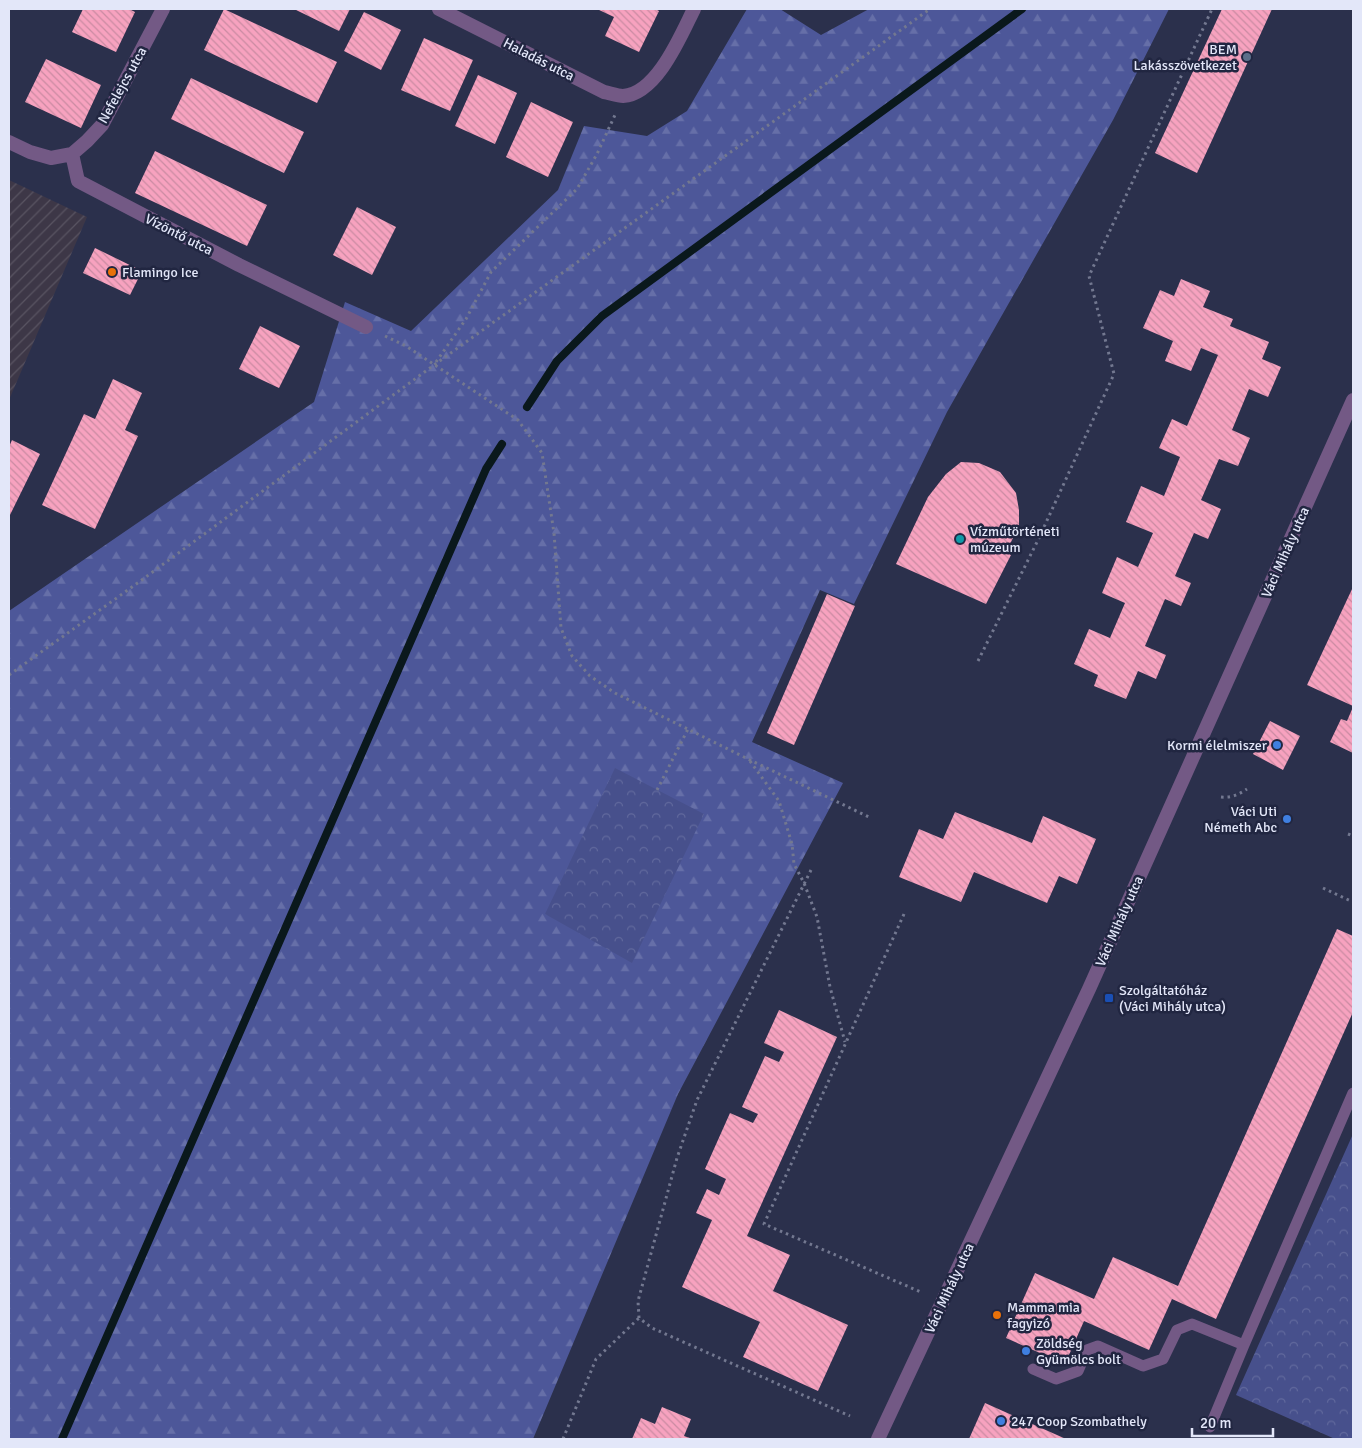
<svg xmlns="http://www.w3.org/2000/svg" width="1362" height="1448" font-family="Signika,sans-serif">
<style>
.industrial{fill:url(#industrial-furrows)}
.forest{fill:url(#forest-firs)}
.park{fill:url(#park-crowns)}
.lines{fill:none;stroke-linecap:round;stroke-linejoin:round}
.stream{stroke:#0a181c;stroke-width:8}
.building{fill:url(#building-back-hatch)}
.path{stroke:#737890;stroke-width:3;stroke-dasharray:2.5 4;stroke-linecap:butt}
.service{stroke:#735985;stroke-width:11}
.minor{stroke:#735985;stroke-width:14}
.service-dot{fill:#5c6f8a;stroke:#212641;stroke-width:2}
.food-dot{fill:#e8710a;stroke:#212641;stroke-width:2}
.culture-dot{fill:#0f9aa8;stroke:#212641;stroke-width:2}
.shop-dot{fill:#3f7fe0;stroke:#212641;stroke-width:2}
.transit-dot{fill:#1a4fb4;stroke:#212641;stroke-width:2}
.labels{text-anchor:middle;stroke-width:5;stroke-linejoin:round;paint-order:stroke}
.poi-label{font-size:14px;fill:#e3e7f9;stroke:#212641;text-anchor:start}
.street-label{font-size:14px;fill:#e3e7f9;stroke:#212641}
</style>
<defs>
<pattern id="industrial-furrows" width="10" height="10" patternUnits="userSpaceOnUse" patternTransform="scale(1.25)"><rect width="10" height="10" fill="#3d3747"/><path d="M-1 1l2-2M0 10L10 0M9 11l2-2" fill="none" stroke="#595462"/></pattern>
<pattern id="forest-firs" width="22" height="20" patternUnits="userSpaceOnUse" patternTransform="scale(1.25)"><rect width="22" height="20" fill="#4d5799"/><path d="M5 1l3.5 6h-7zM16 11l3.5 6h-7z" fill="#666fa8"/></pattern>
<pattern id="park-crowns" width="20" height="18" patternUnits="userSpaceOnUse" patternTransform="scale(1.25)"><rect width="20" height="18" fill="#47508c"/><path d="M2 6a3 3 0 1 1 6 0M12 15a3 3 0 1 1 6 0" fill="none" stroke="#61699d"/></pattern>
<pattern id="building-back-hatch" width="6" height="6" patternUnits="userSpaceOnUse" patternTransform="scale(1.25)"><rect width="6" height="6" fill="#f7a2bf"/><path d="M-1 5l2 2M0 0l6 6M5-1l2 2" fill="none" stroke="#ca8ba2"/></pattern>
</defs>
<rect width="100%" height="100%" fill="#2b304c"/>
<!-- industrial -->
<path class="industrial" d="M9 180 87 217 9 400Z"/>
<!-- forest -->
<path class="forest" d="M747 9H780L821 35 869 9H1169L1113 120 947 412 854 604 820 590 752 742 843 783 678 1094 533 1439H9V611L314 402 345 302 411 331 558 190 584 126 647 136 687 111Z"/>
<!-- park -->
<path class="park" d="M615 768 704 814 632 963 545 914Z
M1353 1134V1439H1335L1236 1395Z"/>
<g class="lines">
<!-- stream -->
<path class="stream" d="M527 407 557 361 602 316 1022 9
M62 1439 486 469 502 444"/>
</g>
<!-- building -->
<path class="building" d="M83 9H129L135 12 116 52 72 32Z
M224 9 337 62 317 103 204 50Z
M294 9H350L339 31Z
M597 9H655L659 11 639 52 605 36 614 17Z
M1222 9H1272L1197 173 1155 153Z
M364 12 401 30 381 70 344 51Z
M424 38 473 60 450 111 401 90Z
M46 59 101 85 81 128 25 102Z
M478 75 517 93 495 144 455 126Z
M191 78 304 132 284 173 171 119Z
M531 102 573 122 548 177 506 157Z
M155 151 267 205 247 246 135 193Z
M357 207 396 227 372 275 333 255Z
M95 248 142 271 130 295 83 273Z
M1181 279 1210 291 1203 307 1233 319 1230 326 1269 342 1262 359 1281 367 1268 397 1249 389 1232 430 1250 438 1238 466 1219 459 1201 500 1221 509 1208 539 1194 533 1175 576 1191 583 1181 606 1165 599 1145 646 1166 655 1156 679 1138 671 1126 699 1094 686 1098 675 1074 664 1089 629 1110 638 1125 603 1102 593 1117 557 1138 567 1153 533 1126 522 1141 486 1164 496 1180 457 1159 448 1172 419 1187 426 1218 355 1201 348 1191 371 1165 361 1173 341 1143 328 1160 290 1174 296Z
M260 326 300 346 279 388 239 369Z
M113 379 142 393 125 430 138 436 95 529 42 505 84 414 95 419Z
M12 440 40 454 9 517V447Z
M961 462 979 463 1000 472 1016 493 1019 510V526L1006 552 1011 555 986 604 896 564 928 497 946 474Z
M1353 587V706L1307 685Z
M827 594 855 606 794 745 767 733Z
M1353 707V753L1330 742 1341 719 1347 721Z
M1270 721 1300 736 1283 770 1253 754Z
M955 812 1032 843 1043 816 1096 839 1077 884 1059 876 1047 903 974 872 961 902 899 877 919 829 943 839Z
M1337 929 1353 936V1012L1216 1319 1172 1299 1149 1350 1084 1321 1065 1364 1006 1338 1035 1273 1094 1299 1113 1257 1178 1286Z
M779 1010 837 1037 747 1236 790 1255 773 1291 848 1325 818 1391 743 1357 760 1322 682 1287 712 1220 696 1213 707 1189 719 1195 726 1179 705 1169 730 1113 753 1123 758 1114 742 1107 765 1056 779 1062 784 1052 764 1043Z
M985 1403 1066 1439H969Z
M662 1407 691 1419 684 1436 693 1439H632L641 1418 655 1424Z"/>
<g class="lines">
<!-- path -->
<path class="path" d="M385 336 406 346 518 420 542 453 554 533 561 628 572 656 590 676 615 693 750 760 871 818
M436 362 466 319 491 272 577 189 597 154 615 115
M978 661 1039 538 1114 374 1089 276 1212 9
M9 675 139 582 434 365 930 9
M750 761 779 801 792 844 794 864 804 883 817 917 830 987 845 1042
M657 790 688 729
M1221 797C1231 798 1238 795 1247 789
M1348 834 1353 836
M811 870 697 1100 677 1158 638 1301 639 1318 652 1328 850 1416
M1323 888 1353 902
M904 914 764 1224 923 1293
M563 1439 596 1359 639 1318"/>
<!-- service -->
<path class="service" d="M1033 1369 1056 1379 1078 1371 1087 1350 1098 1346 1143 1366 1163 1359 1177 1330 1192 1324 1244 1345
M1210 1427 1244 1345 1353 1093"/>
<!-- minor -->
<path class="minor" d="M439 9 604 92C610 93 617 96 623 96 657 94 681 35 694 9
M9 142 30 152 51 158 72 154 87 141 102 125 163 9
M72 154 78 181 239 265 366 327
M878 1439 1089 989 1353 400"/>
</g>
<!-- markers -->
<circle class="service-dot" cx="1247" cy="57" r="5"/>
<g class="food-dot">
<circle cx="112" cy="272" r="5"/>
<circle cx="997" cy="1315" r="5"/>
</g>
<circle class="culture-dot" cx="960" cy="539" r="5"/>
<g class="shop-dot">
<circle cx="1277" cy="745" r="5"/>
<circle cx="1287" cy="819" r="5"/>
<circle cx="1026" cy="1351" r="5"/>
<circle cx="1001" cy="1421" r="5"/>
</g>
<rect class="transit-dot" x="1104" y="993" width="10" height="10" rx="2.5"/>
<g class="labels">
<!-- poi labels -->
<g class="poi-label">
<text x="1237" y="54" text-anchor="end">BEM<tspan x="1237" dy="16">Lakásszövetkezet</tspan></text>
<text x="122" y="277">Flamingo Ice</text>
<text x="970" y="536">Vízműtörténeti<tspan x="970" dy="16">múzeum</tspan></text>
<text x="1267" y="750" text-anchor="end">Kormi élelmiszer</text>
<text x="1277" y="816" text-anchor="end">Váci Uti<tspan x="1277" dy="16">Németh Abc</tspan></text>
<text x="1119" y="995">Szolgáltatóház<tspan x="1119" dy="16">(Váci Mihály utca)</tspan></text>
<text x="1007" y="1312">Mamma mia<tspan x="1007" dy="16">fagyizó</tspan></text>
<text x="1036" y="1348">Zöldség<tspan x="1036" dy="16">Gyümölcs bolt</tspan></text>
<text x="1011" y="1426">247 Coop Szombathely</text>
</g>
<!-- street labels -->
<g class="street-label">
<text transform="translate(539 59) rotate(27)" y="5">Haladás utca</text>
<text transform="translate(122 85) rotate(-61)" y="5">Nefelejcs utca</text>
<text transform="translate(179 234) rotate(27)" y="5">Vízöntő utca</text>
<text transform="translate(1285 552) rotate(-66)" y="5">Váci Mihály utca</text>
<text transform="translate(1119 921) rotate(-66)" y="5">Váci Mihály utca</text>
<text transform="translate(949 1288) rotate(-65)" y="5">Váci Mihály utca</text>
</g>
</g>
<!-- border -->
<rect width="1362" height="1448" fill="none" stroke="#e3e7f9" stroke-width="20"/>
<!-- scale -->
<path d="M1192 1428v8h81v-8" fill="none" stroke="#e3e7f9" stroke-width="2.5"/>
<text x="1200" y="1428" font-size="15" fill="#e3e7f9" stroke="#212641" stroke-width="4" paint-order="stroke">20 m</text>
</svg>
